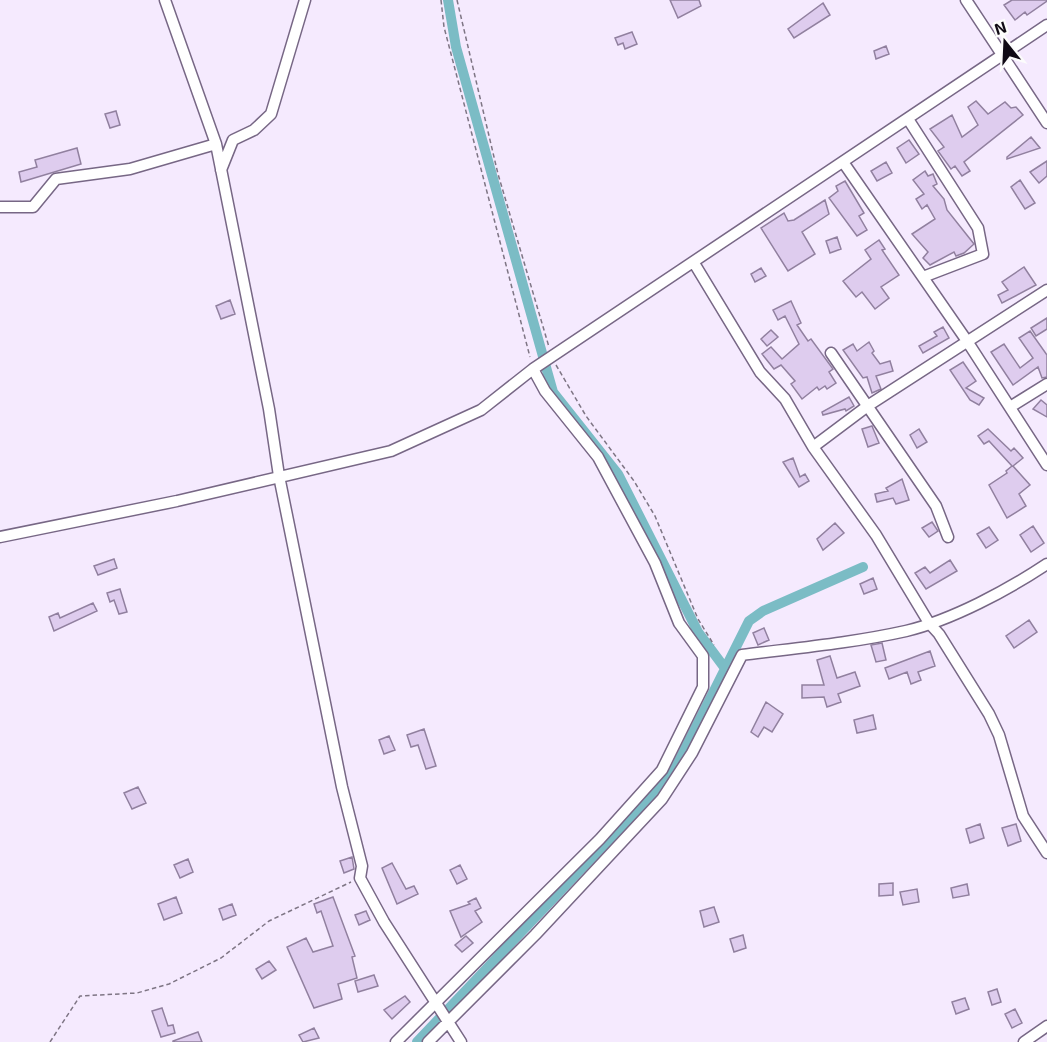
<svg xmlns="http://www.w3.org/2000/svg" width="1047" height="1042" font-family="'Exo 2',sans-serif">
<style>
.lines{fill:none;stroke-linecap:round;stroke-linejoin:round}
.canal{stroke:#7bbcc5;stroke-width:10}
.building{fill:#deccee;stroke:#91809f;stroke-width:1.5}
.minor-casing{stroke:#776785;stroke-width:13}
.path{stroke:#7e7584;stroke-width:1.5;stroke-dasharray:4.5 3;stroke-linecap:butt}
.minor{stroke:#fff;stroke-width:10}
</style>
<rect width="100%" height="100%" fill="#f5eafe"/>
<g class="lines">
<!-- canal -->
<path class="canal" d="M448 0 456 47 553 392 618 474 698 632 724 667
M417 1042 674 771 749 621 763 611 863 567"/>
</g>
<!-- building -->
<path class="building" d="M670 0H699L701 6 678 18Z
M1012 0H1047V1L1027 15 1025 12 1015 20 1004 5Z
M823 3 830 15 794 38 788 29Z
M632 32 637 44 625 49 623 43 618 45 615 38Z
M886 46 889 54 876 59 874 51Z
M976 101 988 114 1005 102 1011 108 1016 107 1023 115 964 162 970 171 962 176 955 166 951 169 938 151 944 147 930 129 952 115 962 137 978 125 968 107Z
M116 111 120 125 110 128 105 114Z
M1031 137 1040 148 1007 159V157Z
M909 140 919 154 906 163 897 148Z
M77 148 81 164 21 182 19 172 37 167 35 160Z
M1047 161V176L1039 183 1030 172Z
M886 162 892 173 877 181 871 171Z
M925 171 928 176 933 174 937 184 933 186 944 199 947 210 974 244 964 253 956 256 954 252 930 265 923 258 928 252 912 234 935 219 927 205 922 209 916 199 924 194 913 180Z
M1020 180 1035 203 1025 209 1011 187Z
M845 181 864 213 859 216 867 230 857 236 829 198 838 191 836 186Z
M825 200 829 214 802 232 815 254 788 271 761 228 784 213 788 221 794 220Z
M837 237 841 249 830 253 826 241Z
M879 240 885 249 882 250 899 275 881 287 889 298 875 309 862 292 856 297 843 281 871 259 865 250Z
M1024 267 1036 285 1002 303 998 295 1008 290 1002 282Z
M761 268 766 276 755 282 751 274Z
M230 300 235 314 221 319 216 306Z
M791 301 801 323 797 325 808 341 811 339 833 369 829 372 836 383 827 389 825 386 819 390 817 387 802 399 791 384 795 381 781 365 774 369 762 354 771 347 782 359 799 344 785 316 778 320 773 310Z
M1047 318V329L1036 336 1031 328Z
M943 327 949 338 923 353 919 346 937 336 934 332Z
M771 330 778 337 767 346 761 339Z
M1030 331 1047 355V377L1042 378 1038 367 1013 385 991 352 1004 344 1020 368 1033 358 1019 338Z
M869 342 874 351 872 353 880 364 890 361 893 371 876 376 881 389 872 393 867 377 863 378 843 350 853 344 857 351Z
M963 362 976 381 966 388 984 398 979 405 970 400 950 370Z
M849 397 854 406 846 411 845 409 823 415 822 412Z
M1041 400 1047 405V417L1033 409Z
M872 426 879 443 868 447 862 429Z
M919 429 927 442 917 448 910 435Z
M988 429 1011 451 1014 448 1023 458 1013 466 1030 485 1019 494 1026 506 1007 518 989 485 1007 473 1006 471 1012 466 989 441 984 444 978 436Z
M793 458 800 477 805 474 809 481 799 487 783 462Z
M902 479 909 500 896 504 893 498 877 502 875 494 888 491 886 488Z
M932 522 938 531 929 537 922 528Z
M835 523 844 533 823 550 817 539Z
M1033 526 1044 543 1031 552 1020 535Z
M989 527 998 540 986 548 977 534Z
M114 559 117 568 98 575 94 566Z
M950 560 957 571 926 589 915 573 925 567 930 573Z
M873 578 877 589 864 594 860 584Z
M120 589 127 612 119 614 114 600 110 602 107 593Z
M93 603 97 611 54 631 49 617 58 613 60 618Z
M1029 620 1037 632 1014 648 1006 636Z
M764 628 769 640 758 645 753 633Z
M882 643 886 660 876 662 871 645Z
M930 651 935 666 918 672 921 680 911 684 907 672 889 679 885 668Z
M830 656 837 678 855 672 860 686 838 694 841 702 827 707 824 697 802 698V685H824L817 660Z
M766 702 783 714 772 732 764 727 758 737 751 732Z
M873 715 876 729 857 733 854 720Z
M424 729 436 766 426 769 418 745 411 747 407 735Z
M389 736 395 750 384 754 379 740Z
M138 787 146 803 132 809 124 793Z
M980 824 984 838 970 843 966 829Z
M1016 824 1021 841 1008 846 1002 828Z
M352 857 354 869 344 873 340 861Z
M188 859 193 872 180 878 174 865Z
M392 863 406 889 414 886 418 894 397 904 382 868Z
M460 865 467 879 457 884 450 870Z
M893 883V895L879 896V884Z
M967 884 969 895 953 898 951 888Z
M917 889 919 902 903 905 900 892Z
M176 897 182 913 164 920 158 904Z
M333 897 355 956 352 957 357 978 338 984 342 999 314 1008 287 947 306 938 313 952 333 946 321 911 317 913 314 904Z
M476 898 481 908 475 911 482 922 461 937 450 911 470 904 468 902Z
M232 904 236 915 223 920 219 909Z
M714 907 719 922 704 927 700 911Z
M366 911 370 920 359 925 355 915Z
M743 935 746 948 734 952 730 939Z
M466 936 473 943 462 952 455 945Z
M269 961 276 970 262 979 256 969Z
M374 975 378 986 358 992 355 981Z
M997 989 1001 1002 992 1005 988 992Z
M405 996 410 1002 392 1019 384 1010Z
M965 998 969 1009 956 1014 952 1002Z
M162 1008 168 1026 173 1025 175 1033 161 1037 152 1011Z
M1015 1009 1022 1023 1012 1028 1005 1014Z
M314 1028 319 1038 303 1042 299 1035Z
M198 1032 202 1042H173V1041Z"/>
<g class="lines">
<!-- minor casing -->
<g class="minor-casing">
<path id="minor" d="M165 0 216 144 269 409 279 476 342 787 362 866 360 878 384 922 461 1042
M966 0 1047 123
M908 119 978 228 983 254 923 277
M843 162 967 341 1047 465
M221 170 233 140 254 130 271 114 305 0
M0 207H33L56 179 130 169 216 144
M694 263 760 372 785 399 813 447 876 535 929 623 939 634 989 714 999 735 1023 816 1047 853
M831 353 936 506 948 537
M1010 407 1047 384
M813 447 869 405 1047 290
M0 537 177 501 391 451 481 410 533 369 1047 25
M396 1042 600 839 662 770 703 687V656L679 623 655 563 598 457 545 391 533 369
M428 1042 535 935 662 799 692 753 742 655C797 648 852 643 906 631 952 620 1008 590 1047 564
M1024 1042 1047 1026"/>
</g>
<!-- path -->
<path class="path" d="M441 0 444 27 530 357
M457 0 498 174 549 347
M556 365 586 416 634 481 655 516 698 619 714 645
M50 1042 80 996 137 993 169 984 221 958 269 921 351 882"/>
<!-- minor -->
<use href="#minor" class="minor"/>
</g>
<!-- north arrow -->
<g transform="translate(1005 42) rotate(342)" stroke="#fcfcfc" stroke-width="4.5" paint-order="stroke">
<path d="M0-4.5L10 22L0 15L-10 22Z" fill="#100a15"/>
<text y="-9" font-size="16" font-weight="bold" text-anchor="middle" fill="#100a15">N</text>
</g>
</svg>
